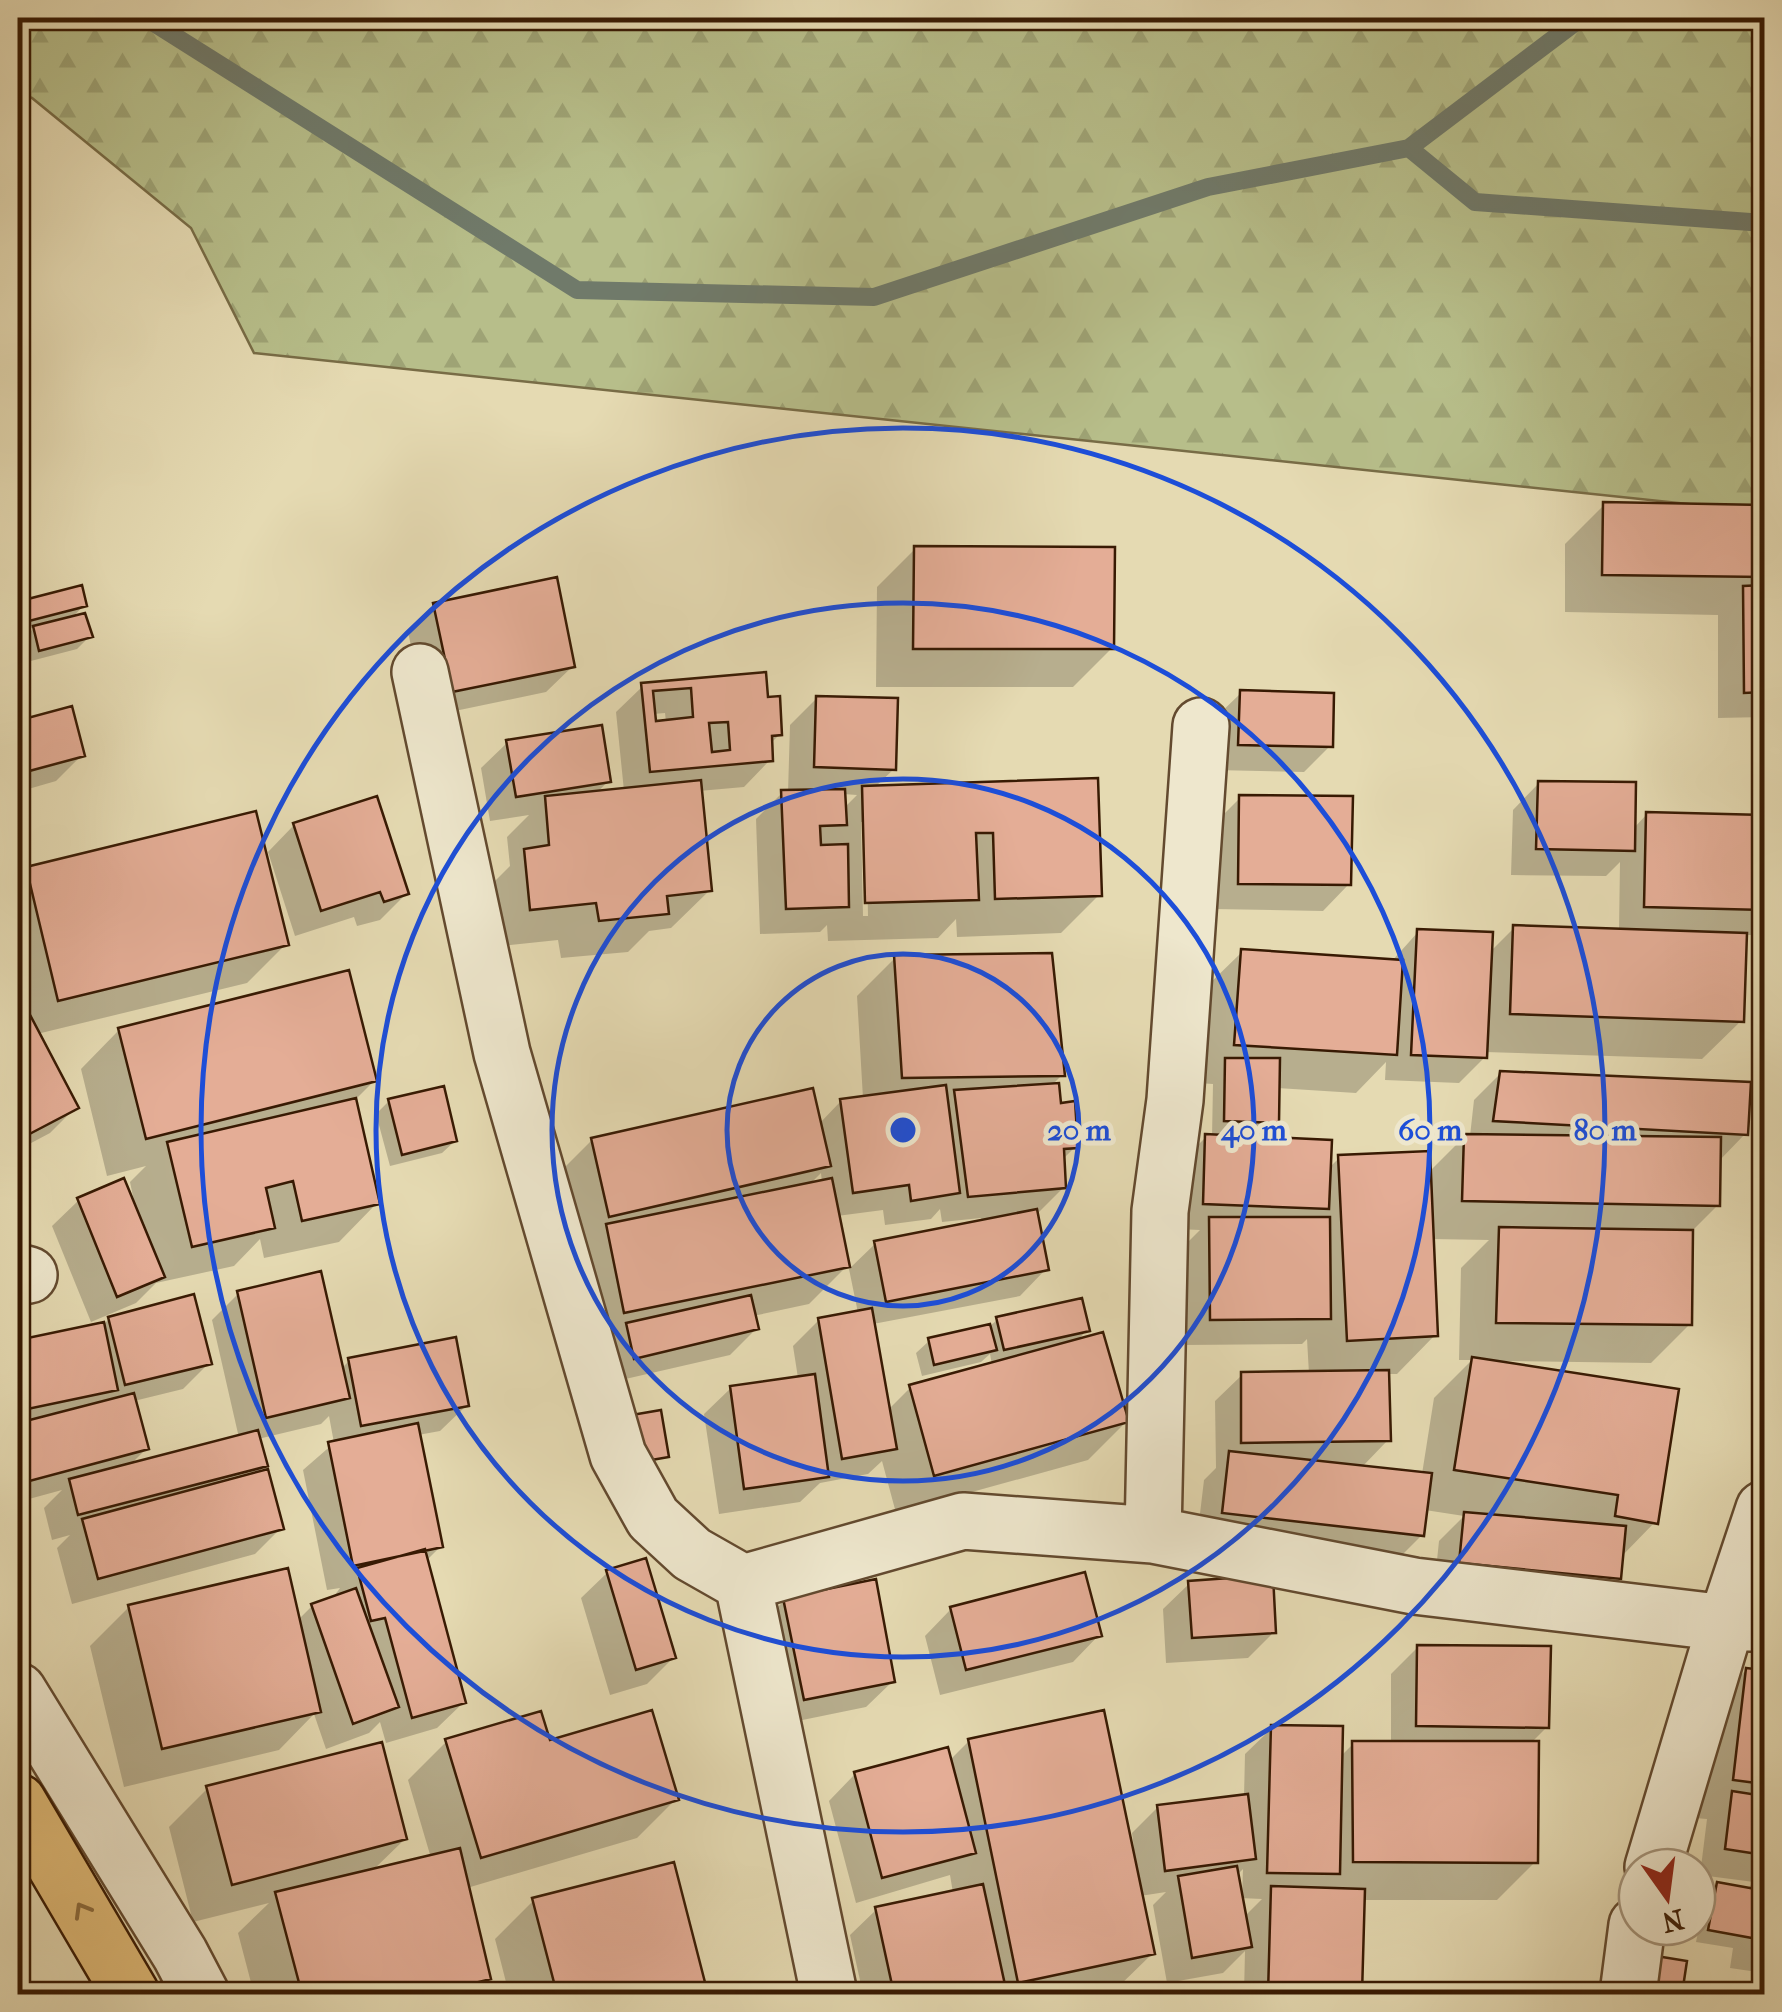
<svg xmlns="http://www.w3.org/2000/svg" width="1782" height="2012" font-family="'IM FELL French Canon',serif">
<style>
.forest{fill:url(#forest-firs);stroke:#786c46;stroke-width:2.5}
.shadow{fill:#0003;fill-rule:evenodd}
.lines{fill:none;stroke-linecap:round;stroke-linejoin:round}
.stream{stroke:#707a6a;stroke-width:18}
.building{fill:#e4ad96;stroke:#381a03;stroke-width:2.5;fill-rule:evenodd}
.minor-casing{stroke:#634a2f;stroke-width:60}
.major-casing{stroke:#381a03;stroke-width:60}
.minor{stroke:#eee7cd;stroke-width:55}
.major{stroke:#e2bd79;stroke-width:55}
.oneway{stroke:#8d6c3e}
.ring{fill:none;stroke:#1d4ed8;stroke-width:5}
.centre{fill:#1d4ed8;stroke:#eee7cd;stroke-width:5}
.ring-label{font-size:30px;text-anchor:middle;font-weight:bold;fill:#1d4ed8;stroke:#eee7cd;stroke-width:10;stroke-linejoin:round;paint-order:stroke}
</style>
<defs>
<pattern id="forest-firs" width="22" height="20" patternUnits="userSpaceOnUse" patternTransform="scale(2.5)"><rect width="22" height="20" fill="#b7be8a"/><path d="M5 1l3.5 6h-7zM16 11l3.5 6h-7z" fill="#9ea375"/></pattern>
</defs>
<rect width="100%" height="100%" fill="#e5dab2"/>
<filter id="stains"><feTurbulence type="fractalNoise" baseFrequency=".002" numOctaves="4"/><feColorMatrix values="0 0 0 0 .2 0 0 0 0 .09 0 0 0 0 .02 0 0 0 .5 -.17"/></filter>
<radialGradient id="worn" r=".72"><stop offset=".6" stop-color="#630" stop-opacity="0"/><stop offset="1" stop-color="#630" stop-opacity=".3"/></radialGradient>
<!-- forest -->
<path class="forest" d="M18 18H1764V512L254 353 191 228 32 98 18 94Z"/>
<!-- shadow -->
<path class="shadow" d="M1604 505 1764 508V717L1718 718V615L1565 612V544Z
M916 548 1112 648 1073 687H876L877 587Z
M26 602 84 605 71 619 90 636 77 649 27 662 21 641 35 627 18 632V610Z
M435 605 573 666 546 692 426 717 408 632Z
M764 675 766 699 780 734 770 744V760L744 787 699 791 710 890 671 928 649 931 628 952 561 958 558 940 492 947 486 890 510 866 507 837 529 815 490 821 481 768 508 742 608 781 596 794 624 791 616 712 643 686ZM665 713 666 722 654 723 653 714Z
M1241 693 1330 746 1304 772 1213 770 1214 719Z
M817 698 894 769 874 788 1096 781 1099 895 1061 933 957 937 956 919 938 938 828 941 827 925 820 932 760 934 756 819 782 793H788L790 725ZM843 794 857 795 843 809ZM861 822H866L868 916H863Z
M18 706 22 722 82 755 56 781 18 792Z
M1539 783 1633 829 1647 814 1764 817V925L1754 935H1745L1741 1021 1702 1059 1485 1052V1057L1459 1083 1385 1080 1386 1062 1356 1093 1277 1088V1122L1264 1134H1242V1138L1328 1169 1340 1157 1428 1173 1465 1136H1470L1474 1100 1501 1073 1745 1134 1719 1161 1718 1205 1691 1232 1690 1324 1651 1363 1502 1361 1655 1522 1621 1557 1619 1578 1593 1604 1434 1589 1439 1541 1464 1516 1425 1510 1422 1535 1396 1561 1197 1539 1204 1480 1216 1468 1215 1401 1242 1375 1309 1374 1307 1339 1302 1344 1184 1345V1246L1200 1230 1177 1229 1180 1163 1206 1137H1212L1213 1084 1197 1083 1203 990 1242 952 1392 961 1418 932 1490 952 1514 928 1619 931 1620 862 1606 876 1511 875 1513 810ZM1431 1239 1489 1240 1461 1268 1459 1360H1472L1434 1398 1422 1474 1361 1468 1388 1440 1387 1374H1397L1435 1335Z
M1240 798 1349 884 1323 911 1213 909 1214 824Z
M294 825 406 894 380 920 357 926 354 917 295 936 268 852Z
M27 869 286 944 247 983 37 1034 76 1107 50 1133 18 1150V878Z
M895 958 1062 1075 1051 1086 1075 1147 1062 1160 1064 1187 1038 1213 1046 1269 1020 1296 873 1324 888 1410 911 1387 992 1365 990 1354 981 1362 922 1376 916 1353 929 1341 990 1326 997 1320 1087 1330 1076 1342 1126 1422 1088 1460 896 1513 882 1461 868 1474 820 1483 800 1502 719 1514 704 1414 731 1388 798 1378 793 1346 819 1320 858 1313 849 1269 876 1243 982 1222 981 1218 942 1222 940 1209 931 1219 885 1225 883 1210 837 1216 847 1266 809 1304 753 1316 756 1329 730 1355 608 1383 553 1179 592 1140 819 1124 841 1101 863 1098 857 996ZM821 1173 822 1183 808 1186Z
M119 1030 374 1081 354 1101 377 1203 339 1242 264 1258 260 1239 234 1266 156 1283 136 1303 91 1322 52 1226 79 1200 134 1201 130 1182 146 1166 107 1176 81 1069Z
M389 1101 455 1141 442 1153 390 1166 376 1114Z
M238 1294 341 1369 350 1360 467 1405 440 1431 418 1435 440 1547 426 1561 464 1702 437 1728 386 1743 380 1722 369 1733 326 1749 314 1714 279 1750 124 1787 90 1646 129 1607 297 1621 312 1606 332 1599 340 1588 327 1590 303 1470 334 1443 329 1416 321 1424 258 1439 265 1465 256 1475 281 1528 255 1554 72 1604 57 1548 70 1535 52 1540 44 1508 62 1490 18 1502V1343L103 1325 109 1319 209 1363 183 1389 134 1401 146 1449 128 1467 239 1438 212 1320Z
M608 1572 674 1657 647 1684 610 1695 581 1598Z
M1190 1583 1274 1632 1248 1658 1166 1663 1163 1609Z
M785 1600 893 1681 866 1707 778 1725 758 1626Z
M951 1609 1099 1635 1073 1662 940 1695 925 1636Z
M1418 1647 1547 1727 1530 1744 1535 1862 1497 1900H1363L1360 1994H1244L1245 1951 1223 1973 1167 1983 1153 1905 1166 1892 1140 1896 1152 1954 1113 1992 863 1994 850 1935 877 1909 953 1893 950 1875 856 1903 829 1801 855 1774 949 1761 969 1741 1130 1848H1134L1132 1833 1158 1807 1244 1797 1245 1754 1272 1728 1340 1757 1354 1743H1391V1674ZM1243 1869 1242 1896 1236 1876ZM1240 1898 1262 1899 1244 1917Z
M1746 1670 1764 1672V1973L1730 1968 1733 1948 1696 1942 1705 1898 1718 1885 1746 1890 1754 1882 1700 1875 1707 1819 1695 1818 1708 1709Z
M447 1741 548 1743 676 1799 637 1838 467 1888 488 1978 472 1994H254L238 1933 269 1903 193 1922 169 1827 207 1789 405 1839 371 1872 431 1858 408 1780Z
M672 1865 706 1994H509L495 1939 533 1901Z"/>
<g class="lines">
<!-- stream -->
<path class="stream" d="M146 18 577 290 874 297 1208 187 1409 148 1475 202 1764 223
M1409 148 1581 18"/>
</g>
<!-- building -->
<path class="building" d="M1603 502 1764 505V577L1602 575Z
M914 546 1115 547 1114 649H913Z
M557 577 575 667 452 692 433 603Z
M82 585 87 606 29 621 24 600Z
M1764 585V692L1744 693 1743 586Z
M85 613 93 637 39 651 33 626Z
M766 672 768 697 780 696 782 735 772 736 773 761 650 772 641 683ZM691 688 693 717 656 721 653 691ZM728 722 730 750 712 752 709 723Z
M1240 690 1334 693 1333 747 1238 745Z
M816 696 898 698 896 770 814 767Z
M18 698 24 719 72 706 85 756 18 774Z
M602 725 611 782 516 797 506 740Z
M1098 778 1102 896 995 899 993 833H976L979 900 865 903 862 786Z
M701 780 712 891 667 896 669 914 599 921 596 903 530 910 524 849 549 845 545 796Z
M1538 781 1636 782 1635 851 1536 849Z
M845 789 847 825 820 826 821 845 848 844 849 907 786 909 781 790Z
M1239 795 1353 796 1351 885 1238 884Z
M377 796 409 894 384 902 380 892 321 911 293 823Z
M256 811 289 945 58 1001 26 867Z
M1646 812 1764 815V910L1644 907Z
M1513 925 1747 933 1744 1022 1510 1014Z
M1417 929 1493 932 1487 1058 1411 1055Z
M1241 949 1403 960 1397 1055 1234 1045Z
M1052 953 1065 1076 902 1078 894 955Z
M349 970 377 1081 146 1139 118 1028Z
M18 992 79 1108 18 1140Z
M1225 1058H1280L1279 1123 1224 1121Z
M1500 1071 1751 1082 1748 1135 1493 1121Z
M1059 1083 1061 1103 1075 1101 1078 1148 1064 1149 1066 1188 968 1197 954 1090Z
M946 1085 960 1193 911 1201 909 1185 853 1193 840 1099Z
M444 1086 457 1141 402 1155 388 1099Z
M813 1088 831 1166 609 1217 591 1138Z
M356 1098 380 1204 302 1221 293 1181 266 1188 275 1228 192 1247 167 1142Z
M1205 1134 1332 1140 1329 1209 1203 1204Z
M1464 1134 1721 1137 1720 1206 1462 1201Z
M1430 1151 1438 1336 1347 1341 1338 1155Z
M124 1178 165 1277 117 1297 77 1198Z
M832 1178 850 1267 624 1313 606 1224Z
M1037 1209 1049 1270 886 1302 874 1241Z
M1209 1217H1330L1331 1319 1210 1320Z
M1499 1227 1693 1230 1692 1325 1496 1323Z
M321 1271 350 1398 266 1418 237 1291Z
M194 1294 212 1364 125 1385 108 1317Z
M751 1295 759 1329 634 1359 626 1323Z
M1082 1298 1090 1331 1004 1350 996 1317Z
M872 1308 897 1449 842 1459 818 1318Z
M104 1322 118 1390 18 1411V1340Z
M990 1324 997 1350 934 1365 928 1338Z
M1103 1332 1129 1422 934 1476 909 1385Z
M456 1337 469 1406 361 1426 348 1358Z
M1472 1357 1679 1389 1658 1524 1615 1516 1618 1495 1454 1470Z
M1389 1370 1391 1441 1241 1443V1372Z
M815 1374 829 1477 744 1489 730 1386Z
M134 1393 149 1449 22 1483 18 1464V1423Z
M661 1410 669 1457 628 1464 620 1417Z
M418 1423 443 1547 353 1566 328 1442Z
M258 1430 268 1466 78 1515 69 1479Z
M1229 1451 1432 1473 1424 1536 1222 1513Z
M268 1469 284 1529 98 1579 82 1519Z
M1464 1512 1626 1526 1621 1579 1459 1563Z
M425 1549 466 1703 412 1718 385 1618 371 1621 357 1568Z
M646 1558 676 1658 636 1670 606 1570Z
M288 1568 321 1712 162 1749 128 1605Z
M1085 1572 1102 1636 966 1670 950 1607Z
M1273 1575 1276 1633 1192 1638 1188 1581Z
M876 1579 895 1682 804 1700 783 1598Z
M356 1588 399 1707 353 1724 311 1604Z
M1417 1645 1551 1646 1549 1728 1416 1726Z
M1746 1668 1764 1670V1784L1733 1780Z
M652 1710 679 1800 481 1858 445 1739 541 1711 550 1740Z
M1104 1710 1155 1954 1018 1983 968 1739Z
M1271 1725 1343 1726 1340 1874 1267 1873Z
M1352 1741H1539L1538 1863 1353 1862Z
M382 1742 407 1839 232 1885 206 1786Z
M948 1747 976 1853 882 1878 854 1772Z
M1732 1791 1764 1796V1855L1725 1849Z
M1248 1794 1256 1859 1165 1871 1157 1805Z
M460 1848 491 1979 430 1994H302L275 1892Z
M674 1862 708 1994H557L532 1898Z
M1237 1866 1252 1947 1192 1958 1178 1876Z
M1764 1872V1944L1755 1943Z
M1717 1882 1761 1890 1752 1938 1708 1930Z
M983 1884 1007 1994H894L875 1907Z
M1271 1886 1365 1889 1362 1994H1268Z
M1650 1955 1687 1961 1682 1994H1644Z"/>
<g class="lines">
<!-- minor casing -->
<g class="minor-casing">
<path id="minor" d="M420 672 502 1053 618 1455 653 1518 692 1554 743 1583 829 1994
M18 1272 29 1275
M1153 1535 1160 1211 1175 1100 1201 726
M743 1583 963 1521 1153 1535 1414 1586 1726 1623H1764
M18 1691 180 1954 201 1994
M1653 1867 1726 1623 1764 1509
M1628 1994 1637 1925"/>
</g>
<!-- major casing -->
<g class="major-casing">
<path id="major" d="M18 1802 131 1994"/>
</g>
<!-- minor -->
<use href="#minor" class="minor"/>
<!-- major -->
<use href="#major" class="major"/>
</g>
<!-- one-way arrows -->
<defs><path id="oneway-chevron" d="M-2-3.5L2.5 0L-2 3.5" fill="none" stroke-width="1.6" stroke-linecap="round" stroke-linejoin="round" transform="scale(2.5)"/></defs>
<use class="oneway" href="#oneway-chevron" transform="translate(82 1910) rotate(-120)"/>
<!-- distance rings -->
<g class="ring">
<circle cx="903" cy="1130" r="176"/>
<circle cx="903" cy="1130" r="351"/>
<circle cx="903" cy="1130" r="527"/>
<circle cx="903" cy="1130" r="702"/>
</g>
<circle cx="903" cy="1130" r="15" class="centre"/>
<g class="ring-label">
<text x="1079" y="1140">20 m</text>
<text x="1254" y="1140">40 m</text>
<text x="1430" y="1140">60 m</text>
<text x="1605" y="1140">80 m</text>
</g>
<!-- margin -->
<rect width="1782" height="2012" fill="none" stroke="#e5dab2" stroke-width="60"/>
<rect x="20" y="20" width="1742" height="1972" fill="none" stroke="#381a03" stroke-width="5"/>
<rect x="30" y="30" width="1722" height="1952" fill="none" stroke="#381a03" stroke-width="2.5"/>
<!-- north arrow -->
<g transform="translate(1667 1897) rotate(166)"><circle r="48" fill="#eee7cd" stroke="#a5957c" stroke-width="2.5"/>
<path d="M0-8L18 38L0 25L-18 38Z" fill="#8f2418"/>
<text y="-15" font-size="28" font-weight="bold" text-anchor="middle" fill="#381a03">N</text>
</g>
<rect width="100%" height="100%" filter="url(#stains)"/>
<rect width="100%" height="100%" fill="url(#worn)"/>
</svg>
